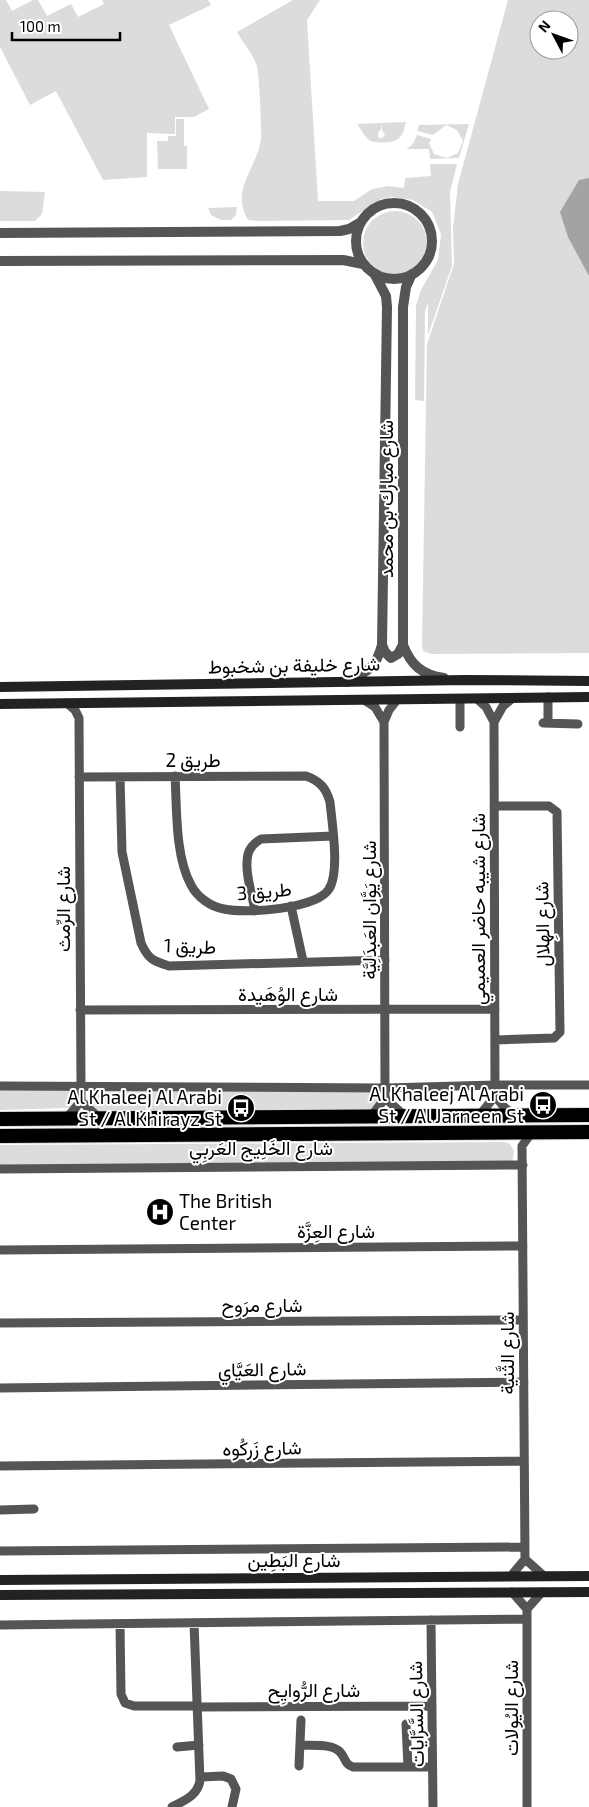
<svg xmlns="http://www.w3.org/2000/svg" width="589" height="1807" font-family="'Exo 2',Vazirmatn,sans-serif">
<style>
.green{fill:#dcdcdc;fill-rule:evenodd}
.water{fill:#a3a3a3}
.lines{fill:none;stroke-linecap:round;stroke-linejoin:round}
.trunk-casing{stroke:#dbdbdb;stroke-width:16}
.minor{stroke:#555;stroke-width:9}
.tertiary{stroke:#555;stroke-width:10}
.secondary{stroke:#222;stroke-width:10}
.trunk{stroke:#000;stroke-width:14}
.labels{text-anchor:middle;stroke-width:4;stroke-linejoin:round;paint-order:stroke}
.street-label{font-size:19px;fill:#000;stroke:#fff}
.poi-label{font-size:19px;fill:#000;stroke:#fff;text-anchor:end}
</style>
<rect width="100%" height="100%" fill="#fff"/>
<!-- green -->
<path class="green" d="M0 0H6L12 11 33 0H38L47 16 71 4 78 17 104 4 102 0H208L211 5 169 25 209 109 194 117H175V134L147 133V177L103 180 56 91 30 105 0 47Z
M293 0H320L307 20 318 201H354L372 189 388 186 404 188 405 178 431 176 430 164H457L450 192 452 266 428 335V303L425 311 424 401 415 400 416 305 421 290 438 260 441 234 432 212 413 200 392 197 381 199 349 220 258 221 248 220C230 188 257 169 261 139 262 131 259 72 257 66 253 54 243 43 237 32Z
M508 0H589V653L431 654 423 651 422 644 427 344 454 264 453 228 458 184ZM539 20H569V50H539Z
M176 119H184V146H187V169H158L157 141H168V136H176Z
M406 122C404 127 404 134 400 137 395 144 376 144 369 140 364 136 361 129 357 124L382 123 381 130 379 131 378 135 379 138H382L385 135 382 130V123Z
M469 124 459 158 430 159 429 149H406C413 146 414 142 417 135L431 139 429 143 434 154 447 158 458 153 463 141 457 130 446 125 433 135 417 131 419 125Z
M0 191 45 192 42 214 35 221H0Z
M237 207 236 215 231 220H221L211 215 208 208Z
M363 243a32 32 0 1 1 64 0a32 32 0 1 1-64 0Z
M0 1089 75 1091 74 1100 69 1108 0 1110Z
M94 1090 378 1092 380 1096 379 1103 369 1112H98L87 1106 88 1093Z
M504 1142 510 1144 514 1151 513 1159 507 1164 0 1169V1145Z"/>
<!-- water -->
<path class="water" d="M589 178V276L568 237 560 212 579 180Z"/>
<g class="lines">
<!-- trunk casing -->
<g class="trunk-casing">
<path id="trunk" d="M0 1119 589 1115
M0 1136 589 1132"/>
</g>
<!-- minor -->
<path class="minor" d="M548 697V723
M460 699V727
M477 699 486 707 494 722
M364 700 375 707 384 722
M543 723 578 724
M79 777 306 776C320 781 326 788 330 802 332 823 340 872 329 889 317 909 246 914 224 909 211 907 197 897 191 885 175 856 177 809 175 776
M120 777 122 852 141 943C148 959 153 961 169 966L385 960
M494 806H549L557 812 560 1032 554 1038 495 1040
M291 906 303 961
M255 911C252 893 244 871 248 854 250 847 256 842 261 839L333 836
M80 1010 495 1009
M0 1086 386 1088 495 1085H589
M495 1096 504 1107 514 1115
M385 1098 405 1116
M81 1101 99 1118
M479 1116 495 1096 494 722 503 706 513 698
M371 1117 385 1098 384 722 389 710 397 700
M66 1119 81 1101V1087L79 718 75 710 67 703
M0 1169 523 1165
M0 1250 523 1246
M0 1323 523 1320
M0 1388 524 1382
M0 1466 524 1461
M0 1510 34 1509
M0 1551 525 1547
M525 1559 544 1576
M511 1576 525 1559 522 1146 532 1132
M512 1592 527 1609
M431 1620 433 1807
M120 1624 121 1694 125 1703 134 1706H192
M0 1625 527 1619
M197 1707 432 1706
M406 1724 408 1767
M300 1745C311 1746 332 1743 340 1752 346 1758 344 1764 353 1767H432
M177 1747 199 1745
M299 1766 301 1720
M201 1777 223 1776 231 1779 236 1789 232 1807
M172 1807C185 1800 197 1796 200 1781L194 1623
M527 1807V1609L542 1592"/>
<!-- tertiary -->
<path class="tertiary" d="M356 241a38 38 0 1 1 76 0a38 38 0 1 1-76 0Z
M0 233 340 231 349 229 361 222
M0 261 343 260 363 264
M411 276 406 287 403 307V645C411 665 422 675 444 678
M382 645 385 652 391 658 398 654 403 645
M347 682C367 672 376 668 382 645L387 307 386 296 375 275"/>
<!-- secondary -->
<path class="secondary" d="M0 687 465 680 589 681
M0 704 589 697
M0 1580 589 1576
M0 1595 589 1592"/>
<!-- trunk -->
<use href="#trunk" class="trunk"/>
</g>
<!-- icons -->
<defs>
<g id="bus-disc" transform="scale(1.4375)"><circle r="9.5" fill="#000" stroke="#fff"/><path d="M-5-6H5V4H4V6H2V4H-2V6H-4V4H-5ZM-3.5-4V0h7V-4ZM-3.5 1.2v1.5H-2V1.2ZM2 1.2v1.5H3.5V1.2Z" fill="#fff"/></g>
<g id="hospital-disc" transform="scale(1.4375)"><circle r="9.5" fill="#000" stroke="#fff"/><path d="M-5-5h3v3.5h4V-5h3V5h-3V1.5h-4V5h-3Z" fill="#fff"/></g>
</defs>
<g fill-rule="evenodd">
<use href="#bus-disc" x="543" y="1105"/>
<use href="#bus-disc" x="241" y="1108"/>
<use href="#hospital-disc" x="160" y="1212"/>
</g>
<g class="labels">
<!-- street labels -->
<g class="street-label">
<text transform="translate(386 499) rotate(-90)" y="7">شارع مبارك بن محمد</text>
<text transform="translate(294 665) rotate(-1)" y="7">شارع خليفة بن شخبوط</text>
<text x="193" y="767">طريق 2</text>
<text transform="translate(264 891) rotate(-5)" y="7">طريق 3</text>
<text transform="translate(63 909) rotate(-90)" y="7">شارع الرِّمث</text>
<text transform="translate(478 909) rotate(-90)" y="7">شارع شيبه حاضر العميمي</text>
<text transform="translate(369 910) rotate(-90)" y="7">شارع يَوَّان العَبدَلِيَّة</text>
<text transform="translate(542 924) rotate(-91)" y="7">شارع الهِلال</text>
<text transform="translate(190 946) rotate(2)" y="7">طريق 1</text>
<text x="288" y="1001">شارع الوُهَيدة</text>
<text x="261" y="1155">شارع الخَلِيج العَربِي</text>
<text x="336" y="1238">شارع العِزَّة</text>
<text x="262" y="1312">شارع مرَوح</text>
<text transform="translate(507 1353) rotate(-90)" y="7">شارع الثَّنية</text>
<text transform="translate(262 1369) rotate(-1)" y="7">شارع العَيَّاي</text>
<text transform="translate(262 1448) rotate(-1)" y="7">شارع زَركُوه</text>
<text x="294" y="1567">شارع البَطِين</text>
<text x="314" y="1697">شارع الرُّوايِح</text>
<text transform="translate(511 1708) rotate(-90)" y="7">شارع اليُولات</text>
<text transform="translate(416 1714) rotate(-91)" y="7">شارع السَّرَّايات</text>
</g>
<!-- poi labels -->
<g class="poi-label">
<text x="524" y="1101">Al Khaleej Al Arabi<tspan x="524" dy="22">St / Al Jarneen St</tspan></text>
<text x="222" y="1104">Al Khaleej Al Arabi<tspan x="222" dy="22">St / Al Khirayz St</tspan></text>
<text x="179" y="1208" text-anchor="start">The British<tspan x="179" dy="22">Center</tspan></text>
</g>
</g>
<!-- north arrow -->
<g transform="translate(554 35) rotate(311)"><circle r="24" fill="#ffffff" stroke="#999999"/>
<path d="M0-4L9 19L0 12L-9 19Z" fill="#000000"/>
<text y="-8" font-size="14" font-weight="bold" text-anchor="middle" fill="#000000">N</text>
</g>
<!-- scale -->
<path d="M12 32v8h108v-8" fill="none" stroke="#000000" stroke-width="2.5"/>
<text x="20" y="32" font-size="15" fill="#000000" stroke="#ffffff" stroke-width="4" paint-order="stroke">100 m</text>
</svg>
